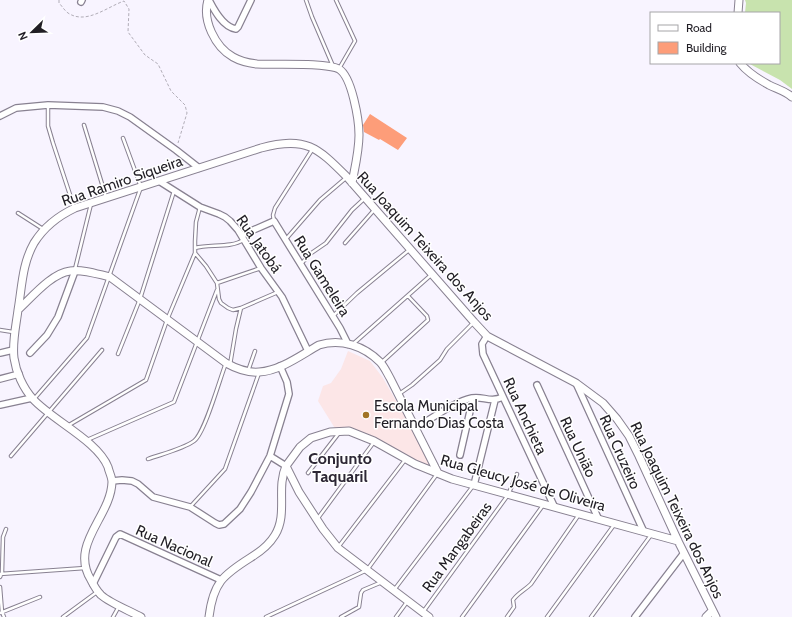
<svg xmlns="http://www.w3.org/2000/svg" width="792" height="617" font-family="Cabin,sans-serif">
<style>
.education{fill:#fce6e7}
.green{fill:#c8e3ae}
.building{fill:#fd9d79}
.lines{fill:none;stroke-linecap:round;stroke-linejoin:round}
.service-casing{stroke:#888191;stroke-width:4.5}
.minor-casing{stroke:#888191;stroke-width:8}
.tertiary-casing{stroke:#888191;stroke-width:9}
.path{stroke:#b1adb7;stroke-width:1;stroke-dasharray:3 2;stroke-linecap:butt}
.service{stroke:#fff;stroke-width:2.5}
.minor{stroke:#fff;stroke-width:5.5}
.tertiary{stroke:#fff;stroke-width:7}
.poi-dot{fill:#a17526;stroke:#fff;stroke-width:1.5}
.labels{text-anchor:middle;stroke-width:3;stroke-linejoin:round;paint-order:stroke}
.street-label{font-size:15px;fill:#211e25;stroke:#fff}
.poi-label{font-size:15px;fill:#211e25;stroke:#fff;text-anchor:start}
.neighbourhood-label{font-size:16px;font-weight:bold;fill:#2d2735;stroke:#fff}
</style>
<rect width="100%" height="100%" fill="#f8f4ff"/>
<!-- education -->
<path class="education" d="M348 351 370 361 383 378 432 464 427 467 372 439 336 430 318 401 323 386 331 383 341 369Z"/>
<!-- green -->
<path class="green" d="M745 0H792V89L780 80 748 63H779V13H745L746 3Z"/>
<!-- building -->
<path class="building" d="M370 114 407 138 398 150 380 139 379 140 364 132 363 125Z"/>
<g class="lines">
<!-- service casing -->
<g class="service-casing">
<path id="service" d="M306 0 312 17 333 66
M336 0 355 41 340 67
M48 106V126L53 143 74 207
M84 125 106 197
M200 207 196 222 195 241V253L206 266 217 283 219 299 221 303 228 308 233 310 241 308 236 329 230 365
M18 213 43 229
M274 221 273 215 275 208 312 150
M286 239 320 200 347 177
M345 243 375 209
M195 248C209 244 232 248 243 240
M301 264 310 254 326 243 352 210 365 198
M75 269 91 204
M217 283 261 268
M241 308 278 292
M333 316 357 293 409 250
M0 330 13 332
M353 344 431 275
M118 354 140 299 174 191
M381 363 428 320 427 316 408 296
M248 371 255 351
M399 394 412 385 440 360 447 349 474 322
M34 399 87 338 141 187 123 138
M69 425 146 380 167 320 195 253
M87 440 174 402 217 290
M11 456 102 350
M148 459C162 454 183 449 194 441 205 433 220 378 226 363
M308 473 339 433
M190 507 225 469 259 373
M318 518 374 442
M339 546 405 460
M0 574 85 568
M0 577 2 573 3 537 6 529
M0 587 2 612 4 617
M394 590 473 486
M423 612 508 495 517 474
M0 613 40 597
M63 617 97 592
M113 617 118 608
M266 617 367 570 437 474
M341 617 359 607 361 593 363 590 382 582
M396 617 407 602
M462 617 544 504
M507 617 514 607 513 600C518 593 525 590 531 584L578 516
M547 617 614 525
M591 617 651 535"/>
</g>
<!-- minor casing -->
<g class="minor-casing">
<path id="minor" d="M209 0C214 10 223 27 236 29L238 27 251 0
M81 2 82 0
M0 116 16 108 48 105 103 107 118 111 130 117 176 150 199 168
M159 181 200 207 219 214 225 217 230 221 238 230 261 268 282 297 308 351
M242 235 274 221 340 328 348 344
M487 336 482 344 483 354 554 506
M0 353 13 350
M30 353 47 335 58 317 75 271
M0 379 19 374
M576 383 643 530
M537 385 598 518
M0 405 32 398
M415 428C432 419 453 402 472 398 484 396 489 403 503 397
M460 455 473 398
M270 456 286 466
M112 481 122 480 132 481 138 484 153 497 190 507 215 523 219 525 224 524 240 509 251 492 270 456 289 394 287 382 280 366
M474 485 495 400
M93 584 116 537 120 534 221 580
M635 617 684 553"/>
</g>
<!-- tertiary casing -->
<g class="tertiary-casing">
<path id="tertiary" d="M208 0C202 20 215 47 233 57 240 61 248 63 257 64 273 65 326 62 339 69 352 77 359 120 359 135 359 151 355 167 352 183
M738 13 739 0
M740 63C748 73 758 79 769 85 777 89 785 91 792 97
M19 309C32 297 52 273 70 271 83 269 97 274 110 277L226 363C235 368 248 373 259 372 280 371 301 355 319 345 341 338 364 346 380 362 384 366 387 373 390 378L438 473
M141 617C130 611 110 603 101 595 97 591 94 586 91 580 69 544 111 517 112 482 112 477 109 472 108 467 98 441 52 420 33 399 23 388 16 372 14 358 12 342 16 326 18 310 22 287 22 264 34 243 44 227 58 216 75 208L261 148C306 136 317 147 347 177L474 322 487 336 576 383 603 403 617 419 629 436 639 456 678 541 716 617
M209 617C213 583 223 575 250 558 260 552 269 545 275 535 288 514 276 488 286 466
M429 617 338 548 323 529 299 492 286 466 300 447 311 438 330 432 349 431 374 441 415 464 452 479 678 541
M706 617 712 611"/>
</g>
<!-- path -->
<path class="path" d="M59 0V3C62 6 64 10 68 13 86 25 107 7 124 1L129 9 128 32 145 55 158 64 171 91 185 105 187 113 178 143"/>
<!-- service -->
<use href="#service" class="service"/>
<!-- minor -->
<use href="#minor" class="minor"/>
<!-- tertiary -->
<use href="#tertiary" class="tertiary"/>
</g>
<!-- markers -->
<circle class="poi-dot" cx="366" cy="415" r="4"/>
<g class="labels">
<!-- street labels -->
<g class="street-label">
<text transform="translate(122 181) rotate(-19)" y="5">Rua Ramiro Siqueira</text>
<text transform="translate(259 244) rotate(55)" y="5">Rua Jatobá</text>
<text transform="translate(425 246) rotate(48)" y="5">Rua Joaquim Teixeira dos Anjos</text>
<text transform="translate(322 276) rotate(58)" y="5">Rua Gameleira</text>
<text transform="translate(525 416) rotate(65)" y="5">Rua Anchieta</text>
<text transform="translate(578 447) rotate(65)" y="5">Rua União</text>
<text transform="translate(620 452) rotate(66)" y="5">Rua Cruzeiro</text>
<text transform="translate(523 483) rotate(16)" y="5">Rua Gleucy José de Oliveira</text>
<text transform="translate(677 510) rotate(64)" y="5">Rua Joaquim Teixeira dos Anjos</text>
<text transform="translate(174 546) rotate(24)" y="5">Rua Nacional</text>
<text transform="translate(457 547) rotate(-54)" y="5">Rua Mangabeiras</text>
</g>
<!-- poi labels -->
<g class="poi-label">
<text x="374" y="411">Escola Municipal<tspan x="374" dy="17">Fernando Dias Costa</tspan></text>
</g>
<!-- neighbourhood labels -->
<g class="neighbourhood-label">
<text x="340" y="464">Conjunto<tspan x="340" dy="18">Taquaril</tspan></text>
</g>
</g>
<!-- legend -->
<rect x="650" y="12" width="130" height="52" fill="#ffffff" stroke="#a6a5a8"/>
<rect x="658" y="25" width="20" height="6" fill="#ffffff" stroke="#a6a5a8"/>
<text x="686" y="32" font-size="12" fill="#211e25">Road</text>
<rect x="658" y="42" width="20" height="12" fill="#fd9d79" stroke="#a6a5a8"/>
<text x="686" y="52" font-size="12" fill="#211e25">Building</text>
<!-- north arrow -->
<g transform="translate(32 32) rotate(247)" stroke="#ffffff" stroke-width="3" paint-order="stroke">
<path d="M0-3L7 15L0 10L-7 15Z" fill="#211e25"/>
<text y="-6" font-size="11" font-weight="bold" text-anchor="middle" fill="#211e25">N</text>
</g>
</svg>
